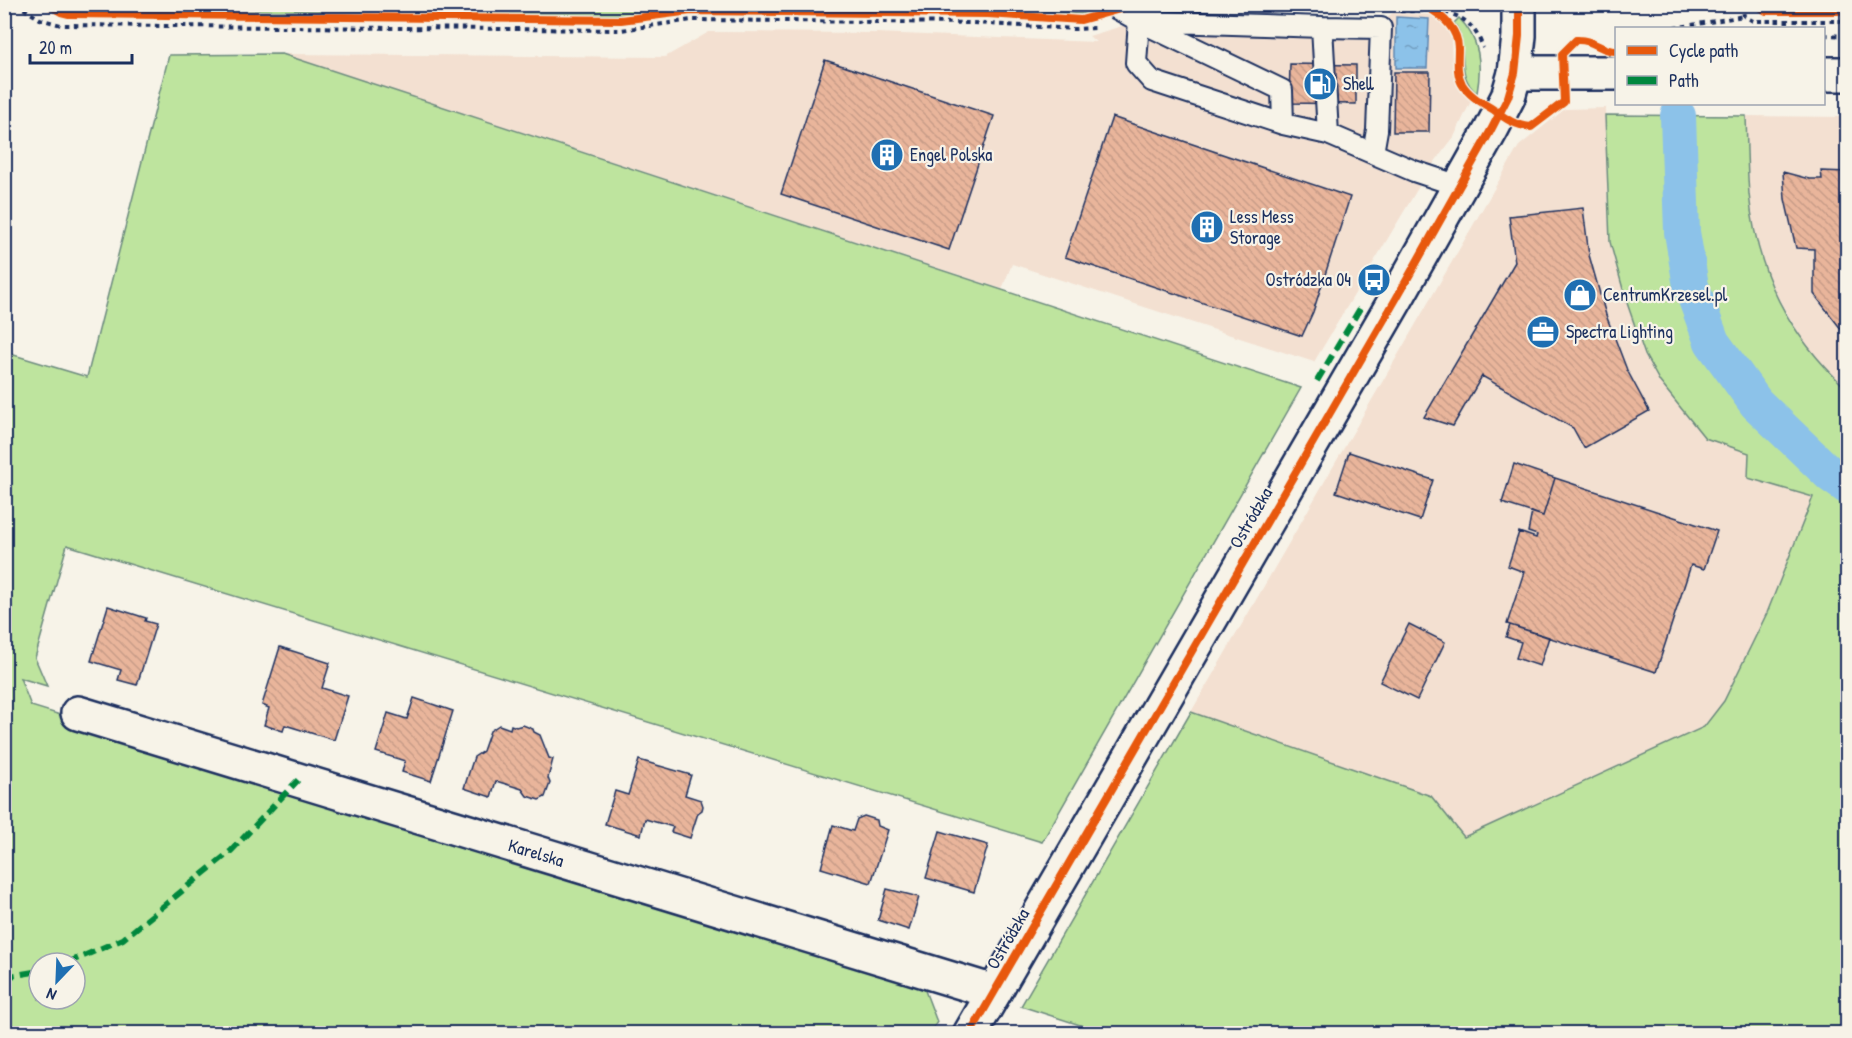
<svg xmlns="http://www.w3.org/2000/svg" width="1852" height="1038" font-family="'Patrick Hand',sans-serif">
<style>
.built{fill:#f3e0d1}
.green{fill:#bee49e;stroke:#6c8a7e;stroke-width:1.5;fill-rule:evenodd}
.water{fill:url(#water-ripples);stroke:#5f87b1;stroke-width:1.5}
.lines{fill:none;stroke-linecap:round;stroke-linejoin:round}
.canal{stroke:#8cc2e9;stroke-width:36}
.building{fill:url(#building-back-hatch);stroke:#1b2f5e;stroke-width:1.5}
.service-casing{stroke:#1b2f5e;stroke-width:24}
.minor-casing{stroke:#1b2f5e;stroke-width:38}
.tertiary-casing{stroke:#1b2f5e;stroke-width:38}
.path{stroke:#1b2f5e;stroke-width:4;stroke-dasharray:4.5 4.5;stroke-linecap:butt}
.service{stroke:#f7f3e8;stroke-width:20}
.minor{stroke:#f7f3e8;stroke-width:33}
.tertiary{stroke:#f7f3e8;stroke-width:33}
.quiet{stroke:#00873e;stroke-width:6;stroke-dasharray:12 6;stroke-linecap:butt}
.cycleway-casing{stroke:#f7f3e8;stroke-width:11}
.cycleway{stroke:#e8590c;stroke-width:8}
.labels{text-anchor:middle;stroke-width:4.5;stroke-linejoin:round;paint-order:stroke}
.poi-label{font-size:18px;fill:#1b2f5e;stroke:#f7f3e8;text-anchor:start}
.street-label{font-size:18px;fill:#1b2f5e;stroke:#f7f3e8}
</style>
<defs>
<pattern id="water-ripples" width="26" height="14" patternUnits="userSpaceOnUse" patternTransform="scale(1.5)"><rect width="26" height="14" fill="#8cc2e9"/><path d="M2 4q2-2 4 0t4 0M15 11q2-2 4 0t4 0" fill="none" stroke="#729ec0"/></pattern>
<pattern id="building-back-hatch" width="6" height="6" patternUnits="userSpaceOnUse" patternTransform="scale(1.5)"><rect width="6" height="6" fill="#e9b59b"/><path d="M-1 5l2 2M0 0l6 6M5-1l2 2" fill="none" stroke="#c79c88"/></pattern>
</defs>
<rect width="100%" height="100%" fill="#f7f3e8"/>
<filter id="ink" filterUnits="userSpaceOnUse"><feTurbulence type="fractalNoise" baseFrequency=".0167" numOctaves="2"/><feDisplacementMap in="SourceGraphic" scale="12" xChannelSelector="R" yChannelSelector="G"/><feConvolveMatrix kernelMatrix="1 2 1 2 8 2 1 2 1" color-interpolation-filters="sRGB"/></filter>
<g filter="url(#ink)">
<!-- built -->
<path class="built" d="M1165 13 1184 17 1384 19 1393 13 1433 15 1445 27 1451 38 1452 65 1457 86 1471 101 1454 137 1430 168 1314 362 1012 264 1002 289 282 54 665 57 709 32 877 33 1096 42 1089 36Z
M1606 108 1607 191 1610 242 1626 300 1645 355 1660 382 1705 438 1749 453 1748 478 1813 497 1767 613 1724 701 1704 727 1464 838 1431 796 1191 712 1519 146 1565 109Z
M1746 116 1847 117V389L1824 368 1806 346 1776 294 1764 267 1754 229 1749 192Z"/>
<!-- green -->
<path class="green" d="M80 5V4L684 5 627 15 70 8Z
M983 7H1091L1101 9 1085 14Z
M1459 18C1480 39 1482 64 1477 93 1453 75 1471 44 1454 23Z
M282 54 1301 388 1042 842 67 545 35 658 47 686 20 678 31 706 921 980 937 1022 930 1033 5 1034 4 352 87 377 169 55ZM39 963H75V999H39Z
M1605 115 1746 116C1747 142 1747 168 1749 194 1757 274 1788 334 1847 389V1033L1108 1034 1021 1006 1191 712 1431 796 1464 837 1704 727 1724 701 1767 613 1813 497 1748 478 1749 453 1705 438 1660 382 1645 355 1626 300 1610 242Z"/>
<!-- water -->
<path class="water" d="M1396 17 1429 19 1427 68H1396Z"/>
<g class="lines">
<!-- canal -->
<path class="canal" d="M1678 116 1682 232 1691 286 1712 342 1756 403 1831 475 1848 487"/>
</g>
<!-- building -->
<path class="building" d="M825 60 994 116 949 250 781 194Z
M1290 64 1356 65V104L1289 103Z
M1394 72H1430L1429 132H1393Z
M1112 117 1350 197 1313 312 1302 336 1065 257Z
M1821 171 1848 172V338L1814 294V249L1796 248 1785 199 1783 172 1809 179H1822Z
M1583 208 1589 255 1606 315 1627 370 1649 411 1584 448 1573 428 1482 376 1453 426 1424 417 1515 262 1509 216Z
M1349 452 1433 480 1420 520 1336 492Z
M1514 464 1555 478 1543 516 1502 503Z
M1555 478 1717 531 1704 569 1691 565 1656 672 1507 624 1524 572 1508 566 1519 532 1536 538 1537 535 1528 532 1532 512 1543 516Z
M108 606 146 618 145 621 156 624 137 685 118 680 121 670 91 661Z
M1409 624 1445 642 1417 700 1380 682Z
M1510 625 1549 637 1540 666 1516 658 1521 642 1506 637Z
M280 647 330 663 322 688 348 696 334 740 285 725 283 731 264 725 269 708 262 705Z
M414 698 453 711 431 781 402 772 405 761 376 752 388 713 407 719Z
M499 725 510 729 511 725 516 727 523 725 533 729 534 732 540 735 549 758 553 759 548 778 550 783 545 797 539 800 527 796 522 789 496 781 491 797 464 788 474 757 483 751 490 731Z
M639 760 691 775 685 795 701 800 703 806 702 810 698 813 690 838 671 832 673 827 645 819 641 835 605 824 615 791 628 795Z
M864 816 877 820 878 826 888 830 871 883 821 868 833 825 853 831 857 819Z
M940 831 988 845 974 892 926 878Z
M887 889 919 897 909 930 878 920Z"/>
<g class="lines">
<!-- service casing -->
<g class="service-casing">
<path id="service" d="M1108 4 1139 21 1136 63 1152 81 1283 124 1328 134 1414 171 1459 186
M1139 21 1322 27 1328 134
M1147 25 1282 90 1283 124
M1322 27 1381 28 1377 130 1373 153"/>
</g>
<!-- minor casing -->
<g class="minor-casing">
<path id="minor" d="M1515 73H1616
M1824 74H1848
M78 713 994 992"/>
</g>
<!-- tertiary casing -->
<g class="tertiary-casing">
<path id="tertiary" d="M970 1034 1396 299 1491 130 1508 97 1515 73 1519 36V4"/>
</g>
<!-- path -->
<path class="path" d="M16 4 40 19 61 25 621 30 692 20 972 23 1074 29 1095 28
M1742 4 1744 16 1753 21H1848
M1400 11C1437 11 1469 6 1483 48
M1674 28 1744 16
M1824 35 1848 36"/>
<!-- service -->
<use href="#service" class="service"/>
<!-- minor -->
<use href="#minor" class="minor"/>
<!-- tertiary -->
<use href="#tertiary" class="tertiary"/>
<!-- quiet -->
<path class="quiet" d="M1317 381 1362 305
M67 963 123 939 231 851 298 780
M4 977 39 971"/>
<!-- cycleway casing -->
<g class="cycleway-casing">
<path id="cycleway" d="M47 4 61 12 69 14 621 20 691 11 988 14 1081 20 1138 4
M1422 4C1439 13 1458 27 1458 48 1458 60 1456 73 1462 84 1469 96 1483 103 1494 110 1506 119 1516 126 1531 127L1564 102 1562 54 1576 40C1594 39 1600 51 1616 51
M1756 4 1766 11H1848
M970 1034 1396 299 1491 130 1508 97 1515 73 1519 36V4"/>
</g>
<!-- cycleway -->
<use href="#cycleway" class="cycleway"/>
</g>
</g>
<!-- icons -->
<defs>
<g id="fuel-disc" transform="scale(1.725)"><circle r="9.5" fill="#1f6fb2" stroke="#f7f3e8"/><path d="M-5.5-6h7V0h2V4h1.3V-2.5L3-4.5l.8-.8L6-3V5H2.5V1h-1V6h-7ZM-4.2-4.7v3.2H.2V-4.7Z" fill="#fff"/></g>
<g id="building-disc" transform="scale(1.725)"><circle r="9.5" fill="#1f6fb2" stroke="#f7f3e8"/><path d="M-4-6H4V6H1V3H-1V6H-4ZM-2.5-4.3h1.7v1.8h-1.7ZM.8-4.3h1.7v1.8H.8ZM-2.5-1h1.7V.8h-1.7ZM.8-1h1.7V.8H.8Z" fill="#fff"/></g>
<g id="bus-disc" transform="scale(1.725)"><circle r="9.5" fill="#1f6fb2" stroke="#f7f3e8"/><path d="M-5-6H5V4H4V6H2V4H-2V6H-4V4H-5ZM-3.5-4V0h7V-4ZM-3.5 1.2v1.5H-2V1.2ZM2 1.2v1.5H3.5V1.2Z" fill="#fff"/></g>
<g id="shop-disc" transform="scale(1.725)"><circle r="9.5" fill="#1f6fb2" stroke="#f7f3e8"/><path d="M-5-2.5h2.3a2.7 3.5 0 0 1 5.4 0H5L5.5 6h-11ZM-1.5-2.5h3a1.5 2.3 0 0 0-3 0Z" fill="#fff"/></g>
<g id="office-disc" transform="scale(1.725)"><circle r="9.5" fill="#1f6fb2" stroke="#f7f3e8"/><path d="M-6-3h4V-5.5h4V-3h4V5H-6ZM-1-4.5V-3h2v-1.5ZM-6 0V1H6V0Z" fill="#fff"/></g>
</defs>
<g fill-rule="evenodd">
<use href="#fuel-disc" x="1320" y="84"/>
<use href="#building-disc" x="887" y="155"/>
<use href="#building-disc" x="1207" y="227"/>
<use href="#bus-disc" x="1374" y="280"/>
<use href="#shop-disc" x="1580" y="295"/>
<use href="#office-disc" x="1543" y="332"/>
</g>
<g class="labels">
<!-- poi labels -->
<g class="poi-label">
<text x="1343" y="90">Shell</text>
<text x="910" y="161">Engel Polska</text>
<text x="1230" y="223">Less Mess<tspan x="1230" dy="21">Storage</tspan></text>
<text x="1351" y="286" text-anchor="end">Ostródzka 04</text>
<text x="1603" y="301">CentrumKrzesel.pl</text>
<text x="1566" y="338">Spectra Lighting</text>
</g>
<!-- street labels -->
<g class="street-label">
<text transform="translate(1251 518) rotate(-60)" y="6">Ostródzka</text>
<text transform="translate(536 853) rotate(17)" y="6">Karelska</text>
<text transform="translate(1008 939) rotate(-60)" y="6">Ostródzka</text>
</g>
</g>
<!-- margin -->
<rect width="1852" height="1038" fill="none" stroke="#f7f3e8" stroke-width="24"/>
<rect x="12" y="12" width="1828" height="1014" fill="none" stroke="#1b2f5e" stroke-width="2" filter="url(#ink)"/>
<!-- legend -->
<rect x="1615" y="27" width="210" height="78" fill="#f7f3e8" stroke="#9fa5b1" stroke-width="1.5"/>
<rect x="1627" y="46" width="30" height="9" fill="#e8590c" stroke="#9fa5b1" stroke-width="1.5"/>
<text x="1669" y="57" font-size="18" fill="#1b2f5e">Cycle path</text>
<rect x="1627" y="76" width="30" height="9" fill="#00873e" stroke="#9fa5b1" stroke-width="1.5"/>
<text x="1669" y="87" font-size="18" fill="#1b2f5e">Path</text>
<!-- north arrow -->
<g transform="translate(57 981) rotate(203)"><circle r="28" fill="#f7f3e8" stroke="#9fa5b1" stroke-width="1.5"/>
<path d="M0-4.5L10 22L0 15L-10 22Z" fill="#1f6fb2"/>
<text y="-9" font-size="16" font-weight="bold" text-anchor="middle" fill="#1b2f5e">N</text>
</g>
<!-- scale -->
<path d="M30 54v9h102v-9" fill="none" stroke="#1b2f5e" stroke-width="3"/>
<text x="39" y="54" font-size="18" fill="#1b2f5e" stroke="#f7f3e8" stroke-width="4.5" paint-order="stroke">20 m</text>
</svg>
